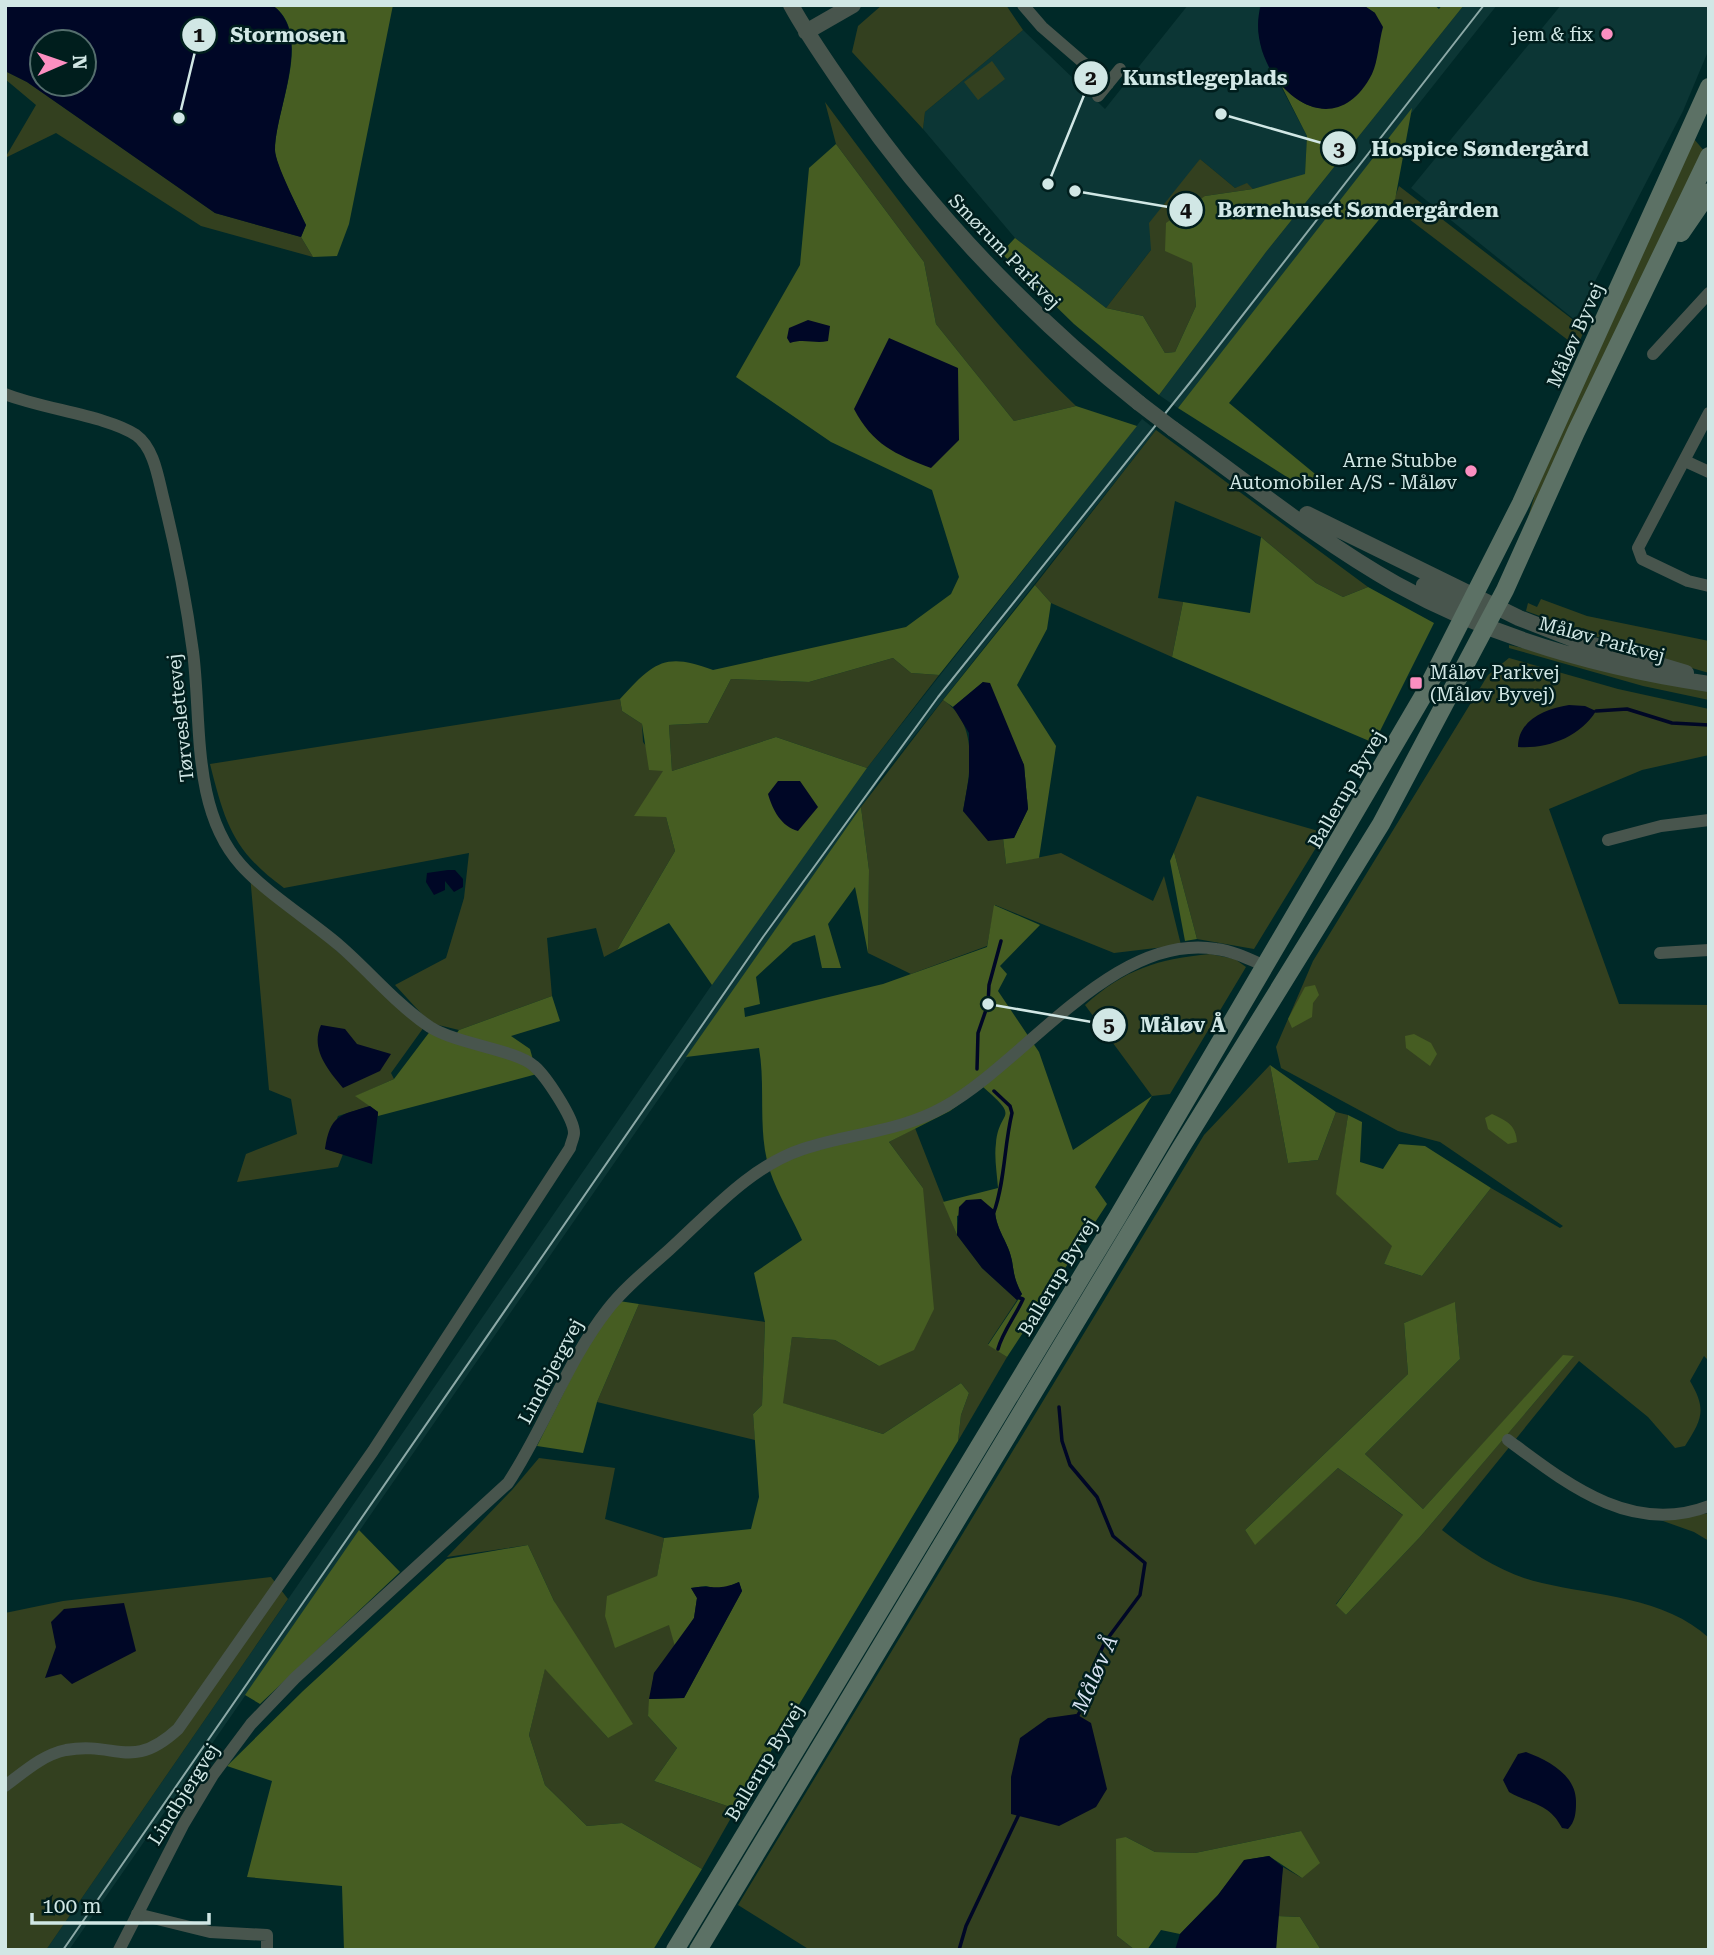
<svg xmlns="http://www.w3.org/2000/svg" width="1714" height="1955" font-family="'Roboto Serif',serif">
<style>
.built{fill:#0c3635}
.green{fill:#33401f;fill-rule:evenodd}
.forest{fill:#465d22}
.water{fill:#000726;fill-rule:evenodd}
.lines{fill:none;stroke-linecap:round;stroke-linejoin:round}
.stream{stroke:#000726;stroke-width:3.5}
.minor{stroke:#48554d;stroke-width:12}
.tertiary{stroke:#48554d;stroke-width:16}
.secondary{stroke:#5c7165;stroke-width:18}
.tram{stroke:#8ca9a7;stroke-width:2}
.tertiary-bridge{stroke:#48554d;stroke-width:16}
.poi-dot{fill:#fc8fc1;stroke:#001e1d;stroke-width:2.5}
.labels{text-anchor:middle;stroke-width:5;stroke-linejoin:round;paint-order:stroke}
.poi-label{font-size:19px;fill:#d1e7e5;stroke:#001e1d;text-anchor:end}
.street-label{font-size:19px;fill:#d1e7e5;stroke:#001e1d}
.water-label{font-size:21px;font-style:italic;fill:#d6e1f0;stroke:#001e1d}
.leader{fill:none;stroke:#d1e7e5;stroke-width:2.5}
.callout-dot{fill:#d1e7e5;stroke:#001e1d;stroke-width:2.5}
.mark-label{font-size:21px;text-anchor:middle;font-weight:bold;fill:#111}
.callout-label{font-size:21px;text-anchor:middle;font-weight:bold;fill:#d1e7e5;stroke:#001e1d;stroke-width:5;stroke-linejoin:round;paint-order:stroke}
</style>
<rect width="100%" height="100%" fill="#002928"/>
<!-- built -->
<path class="built" d="M1188 5H1260L1258 29 1262 51 1307 136 1305 175 1253 189 1247 184 1235 188 1200 159 1151 250 1106 308 1015 238 923 129 925 112 1023 30 1105 109Z
M1464 5H1497L1178 408 1159 395 1266 252Z
M1561 5H1709V49L1683 111 1575 320 1411 188Z
M1142 419 1156 430 881 778 69 1950H46L751 928 867 768Z"/>
<!-- green -->
<path class="green" d="M882 5H1006L1023 30 925 112 923 129 852 52 858 26Z
M992 61 1005 79 978 100 964 82Z
M5 71 27 82 215 213 301 237 313 257 201 226 56 133 5 158 36 105 5 79Z
M825 102C903 207 981 315 1076 406L1014 421 936 324 924 262 836 144Z
M1694 139 1705 152 1527 521 1537 487Z
M1200 159 1235 188 1247 183 1253 189 1205 196 1192 263 1196 306 1175 352 1165 353 1143 316 1106 308 1151 250 1149 223Z
M1399 186 1585 329 1577 347 1392 206Z
M1156 430 1368 587 1343 597 1316 583 1261 537 1175 501 1158 598 1183 602 1172 657 1051 603 1035 585Z
M1541 599 1587 616 1709 641V673L1647 655 1526 611 1528 603 1537 607Z
M1509 645 1709 690V700L1643 686 1509 648Z
M893 658 911 673 939 675 867 768 776 737 672 771 669 725 708 723 731 679 809 682Z
M1509 658 1618 689 1709 709V755L1642 770 1549 809 1619 1004 1709 1005V1361L1704 1356 1690 1381C1707 1410 1702 1419 1685 1446L1675 1448 1648 1417 1579 1361 1442 1530C1471 1553 1505 1575 1542 1583 1597 1596 1665 1597 1709 1638V1950H1321L1300 1917 1277 1916 1283 1867 1302 1878 1301 1831 1195 1853 1155 1852 1126 1837 1117 1936 1135 1950H810L738 1905 1204 1135 1270 1065 1288 1163 1318 1160 1336 1112 1348 1115 1337 1193 1393 1246 1384 1264 1422 1276 1491 1188 1560 1228 1563 1226 1440 1142 1398 1131 1281 1068 1276 1047 1313 961 1488 675ZM1455 1303 1460 1359 1365 1454 1423 1509 1563 1356 1573 1357 1420 1537 1346 1615 1336 1604 1404 1516 1338 1468 1255 1544 1245 1530 1408 1374 1404 1323Z
M620 699 622 711 642 724 643 742 664 770 666 817 675 851 617 950 604 957 596 928 547 938 552 996 459 1030 430 1023 395 985 446 958 464 898 469 853 284 888C233 851 225 823 210 764Z
M943 700C980 724 970 774 963 811L1003 838 1006 864 1061 853 1153 901 1164 876 1181 945 1114 953 995 905 987 946 911 974 868 953 869 870 861 807Z
M1197 796 1325 833 1254 949 1197 939 1174 852Z
M250 875 424 1027 391 1073 394 1079 356 1096 370 1106 338 1116 325 1149 343 1154 338 1167 237 1182 246 1154 297 1134 291 1099 269 1090Z
M1210 954 1235 959 1246 967 1170 1094 1152 1096 1085 1005C1125 969 1158 959 1210 954Z
M915 1128 957 1235 982 1268 1017 1300 988 1344 1007 1357 958 1441 961 1415 969 1393 961 1383 883 1434 782 1403 792 1337 835 1340 879 1366 923 1188 889 1142Z
M639 1304 765 1322 762 1405 753 1414 755 1440 597 1402Z
M539 1458 615 1468 605 1519 664 1538 657 1577 608 1596 670 1625 675 1647 654 1673 648 1716 677 1748 654 1781 736 1809 702 1869 622 1823 587 1826 545 1785 529 1735 545 1668 608 1738 554 1601 528 1545 447 1557 512 1490Z
M1709 1513V1541L1694 1532 1663 1521Z
M271 1577 288 1599 46 1950H5V1613L63 1601Z"/>
<!-- forest -->
<path class="forest" d="M272 5H393L349 224 337 256 313 257 301 237 306 225C299 210 274 163 275 150 275 109 315 34 272 5Z
M1363 5H1434L1439 9 1442 5H1464L1266 252 1159 395 1074 324 1001 253 1015 238 1106 308 1143 316 1165 353 1175 352 1196 306 1192 263 1165 251 1166 223 1205 196 1253 189 1305 174 1307 136 1281 85C1299 103 1316 114 1341 105L1375 13Z
M1412 108 1395 200 1229 403 1320 478 1309 491 1178 408Z
M836 144 924 262 936 324 1014 421 1076 406 1137 426 939 675 911 673 893 658 809 682 731 679 708 723 669 725 672 771 776 737 867 768 712 985 669 923 617 950 675 851 666 817 634 816 663 771 649 770 642 724 622 711 620 699C654 662 665 652 713 670L906 627 951 594 959 577 932 490 831 442 736 377 800 265 809 168Z
M1261 537 1316 583 1343 597 1368 587 1434 623 1374 743 1172 657 1183 602 1250 613Z
M1035 585 1051 603 1047 629 1017 685 1056 746 1039 858 1006 864 1003 838H1014L1028 809 1024 765 983 682 953 707 943 700Z
M861 807 869 870 868 953 855 887 828 924 841 968H822L815 935 793 943 756 977 760 1004 744 1008 745 1017 883 984 987 947 994 905 1040 925 1000 966 1007 974 998 991 1039 1052 1073 1150 1152 1096 1095 1187 1107 1204 1007 1357 988 1345 1022 1294C1015 1282 1014 1274 1012 1261 1009 1243 996 1230 995 1211L988 1206 957 1216V1235L943 1202 998 1188C997 1173 994 1157 996 1143 999 1108 1022 1121 983 1087L950 1111 889 1142 923 1188 934 1309 914 1350 879 1366 835 1340 792 1337 783 1403 883 1434 961 1383 969 1393 961 1415 958 1441 736 1809 654 1781 677 1748 648 1716 649 1699 684 1698 742 1591 739 1582 720 1590 706 1586 691 1588 697 1598 694 1618 675 1647 669 1625 615 1648 605 1616 607 1596 657 1576 664 1538 751 1529 759 1497 753 1414 762 1405 765 1322 754 1273 802 1240C792 1217 778 1195 770 1171 757 1132 766 1088 759 1048L686 1057Z
M1174 852 1197 939 1185 941 1170 861Z
M1315 985 1319 995 1313 1003 1312 1017 1292 1028 1288 1019 1305 987Z
M552 996 560 1021 511 1036 530 1049 537 1074 378 1116V1112L355 1096 394 1079 431 1030 451 1041 459 1030Z
M1414 1034 1431 1043 1437 1054 1430 1066 1406 1048 1405 1036Z
M1270 1065 1336 1112 1318 1160 1288 1163Z
M1492 1114C1507 1121 1516 1125 1517 1142L1508 1144 1488 1129 1485 1118Z
M1348 1115 1362 1122 1360 1162 1383 1169 1399 1144 1425 1146 1491 1188 1422 1276 1384 1264 1392 1246 1336 1194Z
M619 1301 639 1304 597 1402 583 1453 537 1446 596 1328Z
M1455 1302 1460 1359 1365 1454 1423 1509 1563 1355 1574 1356 1420 1537 1346 1615 1336 1605 1403 1515 1338 1468 1255 1545 1245 1530 1408 1374 1404 1323Z
M359 1530 400 1572 260 1704 245 1695Z
M528 1545 554 1601 633 1724 608 1738 545 1669 529 1735 545 1785 587 1826 622 1823 702 1869 653 1950H344L342 1886 247 1877 272 1781 227 1766 303 1691 447 1559Z
M1301 1831 1320 1863 1302 1878 1269 1856 1245 1860 1218 1895 1180 1934 1161 1930 1147 1950H1135L1117 1936 1116 1839 1126 1837 1155 1852 1195 1853Z
M1277 1916 1300 1917 1321 1950H1276Z"/>
<!-- water -->
<path class="water" d="M5 5H272C314 34 275 110 275 150 275 163 299 210 306 225L301 237 215 213 27 82 5 71ZM42 42H84V84H42Z
M1261 5H1363L1375 13 1383 27C1379 41 1378 61 1372 74 1328 159 1241 70 1261 5Z
M808 320 830 326 828 341C814 344 804 338 790 343L787 338 789 328Z
M889 338 958 368 959 440 931 468C895 454 873 445 854 409Z
M983 682 990 683 1024 765 1028 809 1014 838 988 841 963 811 969 777V733L953 707Z
M1569 705 1585 706 1596 711C1580 737 1548 749 1518 747 1518 720 1545 709 1569 705Z
M778 781H800L818 807 798 831C781 826 773 811 768 794Z
M448 870H455L463 879V887L454 892 445 881V890L434 895 426 882 427 873Z
M321 1025 345 1029 357 1044 391 1054 380 1071 343 1088C328 1070 310 1049 321 1025Z
M370 1106 378 1112 372 1164 325 1149C330 1115 340 1115 370 1106Z
M981 1199 995 1211C996 1230 1009 1243 1012 1261 1014 1274 1015 1282 1022 1294L1017 1300 982 1268 957 1235 959 1207 966 1200Z
M739 1582 742 1591 684 1698 649 1699 654 1673 694 1618 697 1598 691 1588C713 1584 716 1592 739 1582Z
M124 1603 136 1651 72 1684 61 1674 45 1678 56 1647 51 1622 64 1609Z
M1076 1714 1091 1723 1107 1789 1096 1807 1059 1826 1011 1814V1777L1020 1738 1048 1718Z
M1526 1752C1550 1761 1577 1776 1576 1803 1576 1813 1575 1822 1568 1829L1562 1828C1549 1803 1532 1805 1509 1792L1503 1780 1518 1754Z
M1269 1856 1283 1867 1276 1950H1175L1180 1934 1218 1895 1244 1860Z"/>
<g class="lines">
<!-- stream -->
<path class="stream" d="M1596 711 1627 709 1672 723 1709 725
M977 1069 978 1033 988 1004 989 985 1001 941
M994 1091 1010 1106 1012 1113C1004 1146 1005 1181 994 1212
M998 1349C1003 1331 1015 1317 1023 1299L1017 1297
M1059 1407 1062 1441 1070 1465 1097 1497 1113 1536 1145 1563 1140 1595 1105 1642 1093 1667 1083 1707 1076 1718
M959 1950 966 1926 1020 1812"/>
<!-- minor -->
<path class="minor" d="M1023 5 1042 27 1108 84
M1098 96 1120 69
M1653 354 1709 293
M5 394C42 409 108 416 136 435 154 448 158 477 163 497 176 549 186 599 193 652 202 722 191 809 241 865 265 892 311 921 340 946 369 971 397 1005 430 1027 457 1044 516 1050 534 1066 545 1075 574 1118 574 1133 574 1137 571 1143 570 1148L373 1451 178 1729C131 1772 117 1741 66 1750 42 1755 24 1772 5 1786
M1709 413 1638 548 1642 559 1688 581 1709 586
M1685 461 1709 472
M1608 840 1661 826 1709 820
M1660 953 1709 950
M1508 1440C1566 1483 1631 1536 1709 1506
M137 1914 210 1932 267 1935V1950
M119 1950 183 1825 213 1775 251 1724 295 1678 508 1483C545 1427 567 1361 608 1309 625 1287 648 1269 669 1250 710 1213 749 1167 803 1149 850 1133 900 1132 944 1107 1025 1062 1114 932 1216 949 1233 951 1249 959 1265 966"/>
<!-- tertiary -->
<path class="tertiary" d="M791 5C809 38 831 68 852 99 933 215 1028 314 1139 403
M806 32 853 5
M1173 429C1246 481 1318 540 1396 584 1493 638 1600 668 1709 684
M1307 514 1519 618 1573 639 1686 673
M1424 585 1469 608 1480 609"/>
<!-- secondary -->
<path class="secondary" d="M1681 233 1709 192
M675 1950 1117 1218 1423 696 1521 503 1709 87
M698 1950 1180 1149 1381 824 1505 590 1576 432 1709 156"/>
<!-- tram -->
<path class="tram" d="M63 1950 763 937 938 697 1196 375 1484 5"/>
<!-- tertiary-bridge -->
<path class="tertiary-bridge" d="M1139 403 1173 429"/>
</g>
<!-- markers -->
<g class="poi-dot">
<circle cx="1607" cy="34" r="7"/>
<circle cx="1471" cy="471" r="7"/>
<rect x="1409" y="676" width="14" height="14" rx="3.5"/>
</g>
<g class="labels">
<!-- poi labels -->
<g class="poi-label">
<text x="1593" y="41">jem &amp; fix</text>
<text x="1457" y="467">Arne Stubbe<tspan x="1457" dy="22">Automobiler A/S - Måløv</tspan></text>
<text x="1430" y="679" text-anchor="start">Måløv Parkvej<tspan x="1430" dy="22">(Måløv Byvej)</tspan></text>
</g>
<!-- street labels -->
<g class="street-label">
<text transform="translate(1005 251) rotate(46)" y="7">Smørum Parkvej</text>
<text transform="translate(1575 335) rotate(-66)" y="7">Måløv Byvej</text>
<text transform="translate(1602 639) rotate(15)" y="7">Måløv Parkvej</text>
<text transform="translate(180 718) rotate(-96)" y="7">Tørveslettevej</text>
<text transform="translate(1346 789) rotate(-60)" y="7">Ballerup Byvej</text>
<text transform="translate(1057 1277) rotate(-59)" y="7">Ballerup Byvej</text>
<text transform="translate(550 1371) rotate(-62)" y="7">Lindbjergvej</text>
<text transform="translate(764 1762) rotate(-59)" y="7">Ballerup Byvej</text>
<text transform="translate(183 1794) rotate(-58)" y="7">Lindbjergvej</text>
</g>
<!-- water labels -->
<g class="water-label">
<text transform="translate(1095 1674) rotate(-66)" y="7">Måløv Å</text>
</g>
</g>
<!-- callouts -->
<path class="leader" d="M179 118L199 35M1048 184L1091 78M1221 114L1339 148M1075 191L1186 210M988 1004L1109 1025"/>
<g class="callout-dot">
<circle cx="179" cy="118" r="7"/>
<circle cx="1048" cy="184" r="7"/>
<circle cx="1221" cy="114" r="7"/>
<circle cx="1075" cy="191" r="7"/>
<circle cx="988" cy="1004" r="7"/>
<circle cx="199" cy="35" r="18"/>
<circle cx="1091" cy="78" r="18"/>
<circle cx="1339" cy="148" r="18"/>
<circle cx="1186" cy="210" r="18"/>
<circle cx="1109" cy="1025" r="18"/>
</g>
<g class="mark-label">
<text x="199" y="42">1</text>
<text x="1091" y="85">2</text>
<text x="1339" y="156">3</text>
<text x="1186" y="217">4</text>
<text x="1109" y="1032">5</text>
</g>
<g class="callout-label">
<text x="288" y="42">Stormosen</text>
<text x="1205" y="85">Kunstlegeplads</text>
<text x="1480" y="156">Hospice Søndergård</text>
<text x="1358" y="217">Børnehuset Søndergården</text>
<text x="1183" y="1032">Måløv Å</text>
</g>
<!-- border -->
<rect width="1714" height="1955" fill="none" stroke="#d1e7e5" stroke-width="14"/>
<!-- north arrow -->
<g transform="translate(63 63) rotate(88)"><circle r="33" fill="#001e1d" stroke="#546e6d" stroke-width="2"/>
<path d="M0-5L12 26L0 18L-12 26Z" fill="#fc8fc1"/>
<text y="-10" font-size="19" font-weight="bold" text-anchor="middle" fill="#d1e7e5">N</text>
</g>
<!-- scale -->
<path d="M32 1913v10h177v-10" fill="none" stroke="#d1e7e5" stroke-width="3.5"/>
<text x="42" y="1913" font-size="21" fill="#d1e7e5" stroke="#001e1d" stroke-width="5" paint-order="stroke">100 m</text>
</svg>
